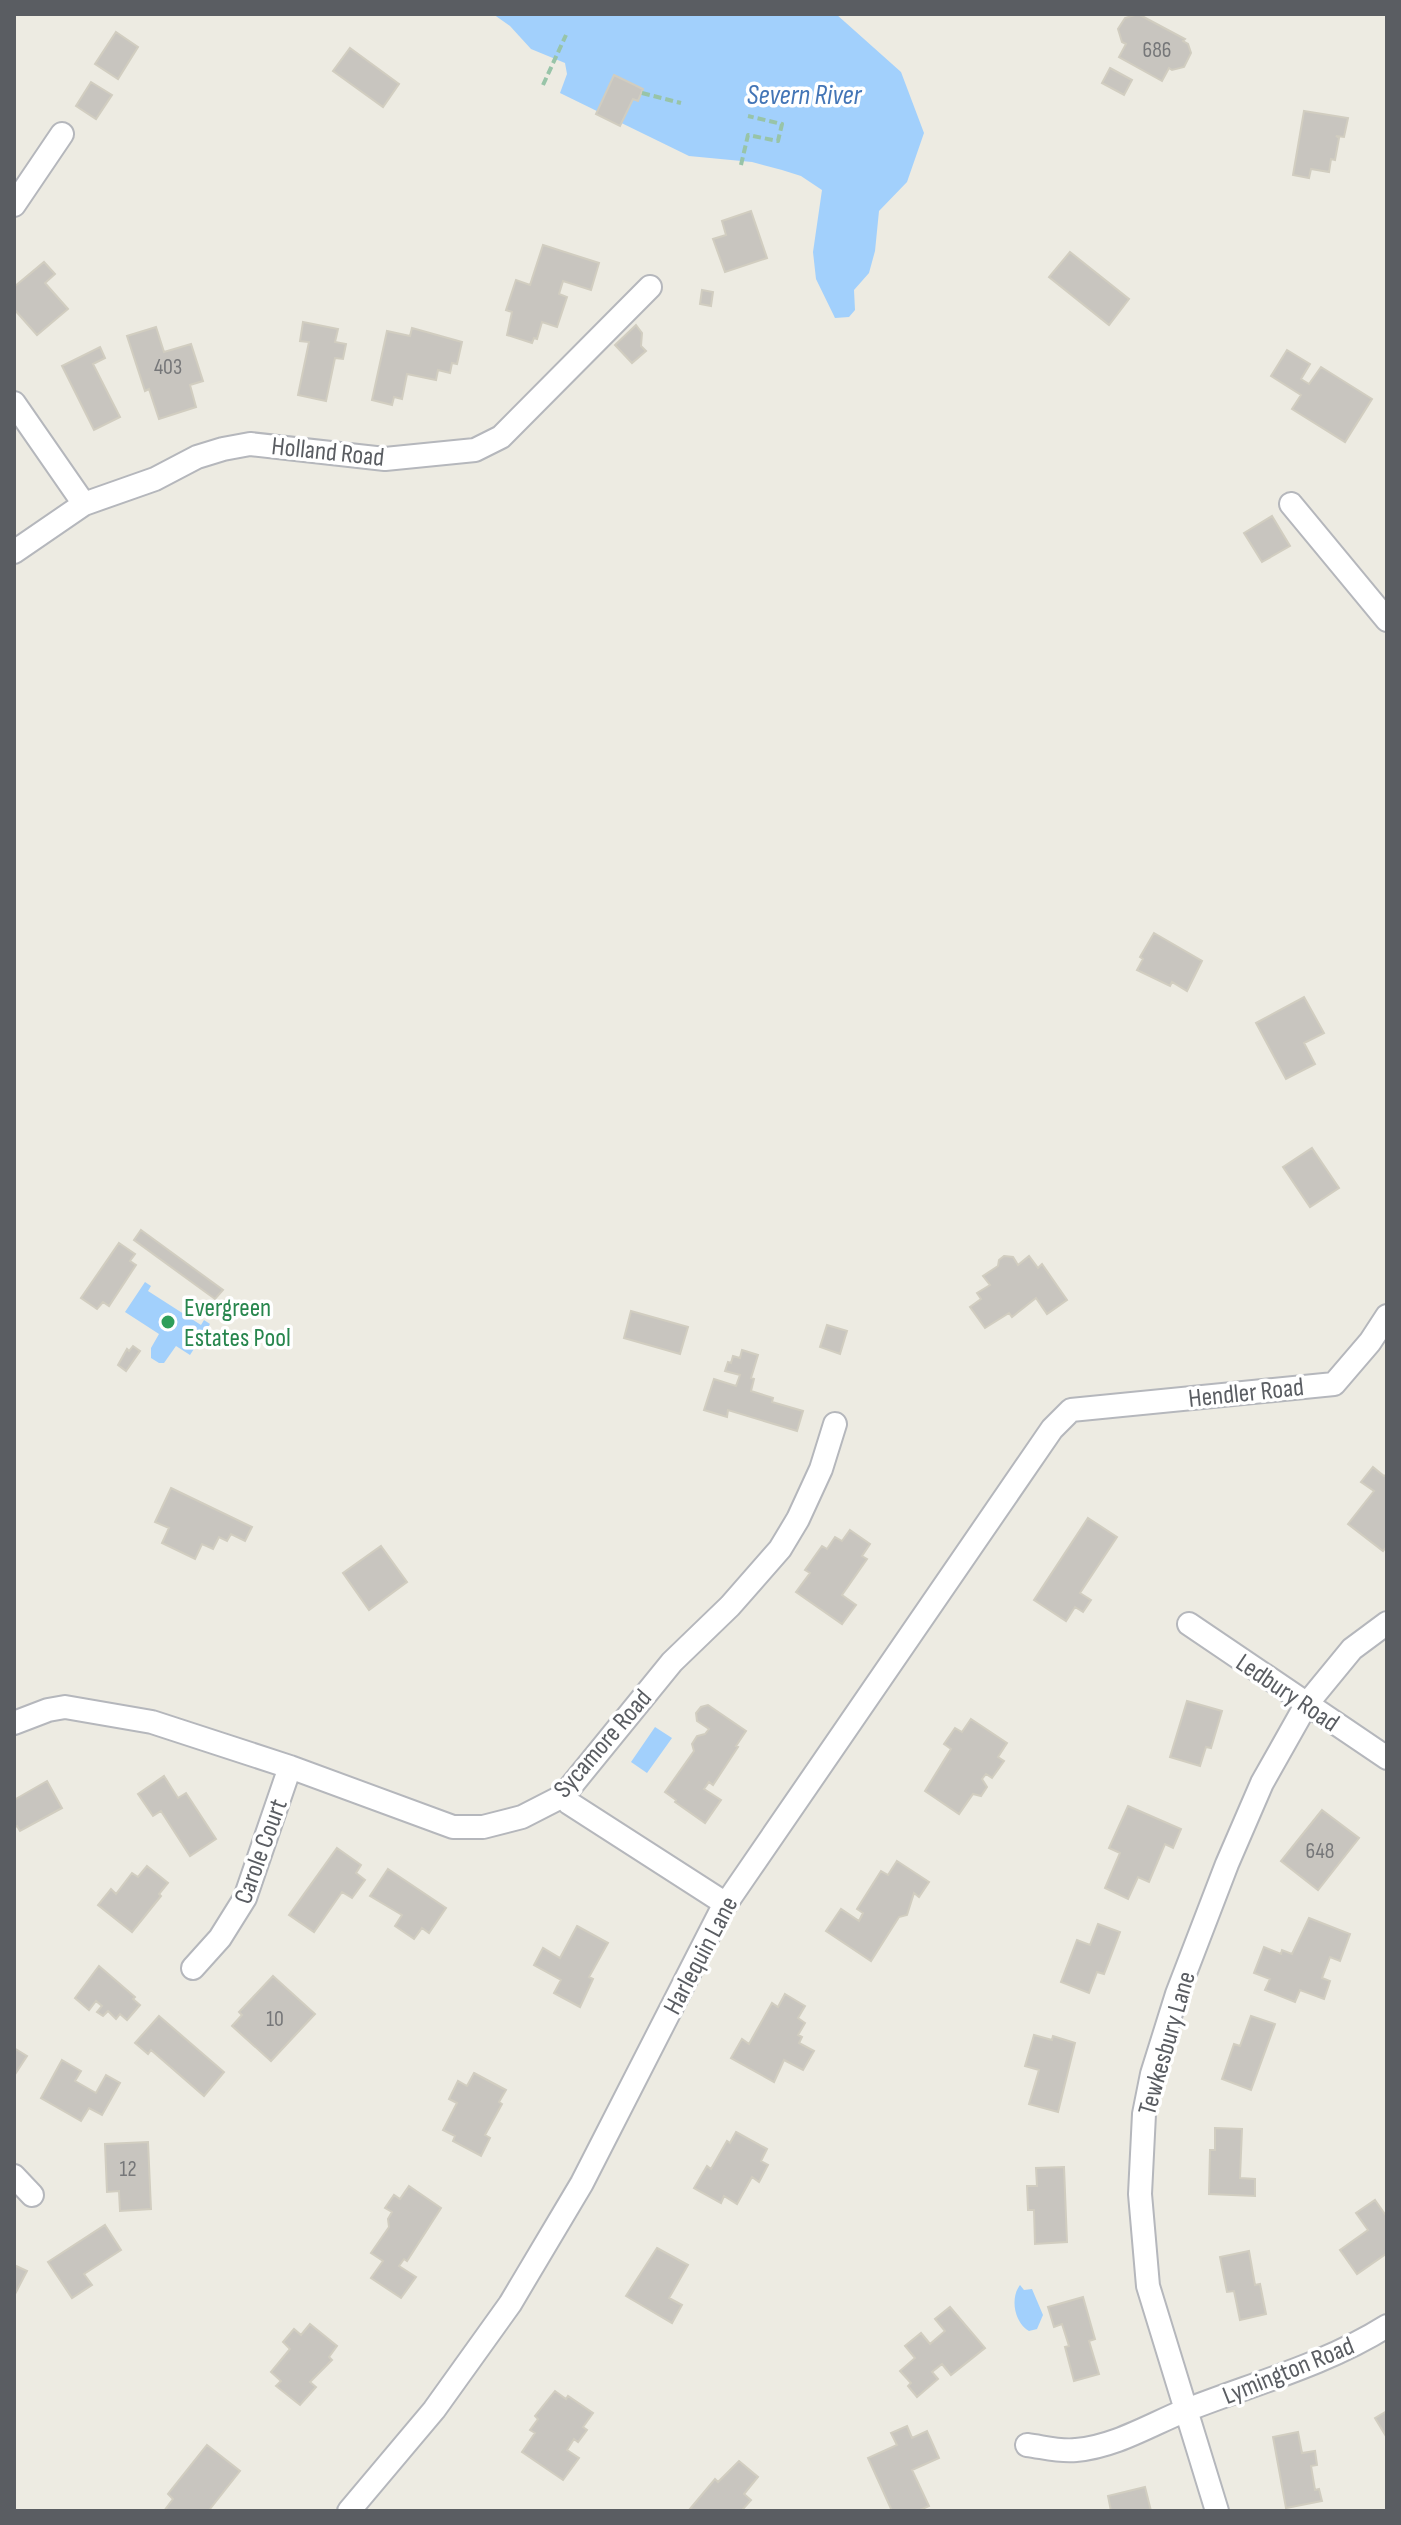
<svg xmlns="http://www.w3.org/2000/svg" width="1401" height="2525" font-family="'Sofia Sans Condensed',sans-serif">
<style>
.water{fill:#a2d0fc}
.building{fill:#c8c5bf;stroke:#d1cdc0;stroke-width:2}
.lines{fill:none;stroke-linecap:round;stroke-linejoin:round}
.minor-casing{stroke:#b5b7bc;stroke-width:26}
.path{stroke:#98c4a8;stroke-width:4;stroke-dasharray:8 4;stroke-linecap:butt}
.minor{stroke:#fff;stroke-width:22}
.leisure-dot{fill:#2e9e5b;stroke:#fff;stroke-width:3}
.labels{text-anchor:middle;stroke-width:7;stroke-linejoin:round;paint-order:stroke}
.number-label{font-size:22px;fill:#767779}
.street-label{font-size:26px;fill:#5a5d62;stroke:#fff}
.leisure-label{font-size:26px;fill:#27864d;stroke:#fff;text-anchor:start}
.water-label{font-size:28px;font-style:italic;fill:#4375b6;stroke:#fff}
</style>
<rect width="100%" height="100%" fill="#edebe2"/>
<!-- water -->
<path class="water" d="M493 14H836L901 72 924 133 907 182 879 211 875 251 869 273 854 290 855 310 849 317 835 318 816 279 813 252 822 190 801 176 782 170 752 162 689 156 560 93 567 74 565 63 531 49 510 26Z
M145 1282 151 1286 148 1291 201 1325 204 1320 210 1324 190 1355 176 1346 164 1363H159L151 1358V1348L159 1334 125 1312Z
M655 1727 672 1738 647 1773 631 1762Z
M1020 2285 1024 2290 1032 2289 1043 2315 1037 2329 1029 2331C1014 2322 1010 2298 1020 2285Z"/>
<!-- building -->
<path class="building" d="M1138 14 1185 39 1183 41 1188 44 1191 53 1184 67 1172 70 1169 68 1162 81 1119 57 1126 44 1122 42 1118 29 1125 18Z
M116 32 138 47 118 79 95 64Z
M350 48 399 84 383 107 333 71Z
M1110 68 1132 80 1124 95 1102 83Z
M614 75 643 89 638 101 633 99 620 126 596 114Z
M91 82 112 95 96 119 76 106Z
M1304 111 1348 118 1344 137 1336 136 1339 138 1335 160 1331 159 1329 172 1311 169 1309 178 1293 175Z
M751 211 767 258 725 272 713 239 726 235 722 221Z
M543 245 599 263 591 290 563 281 559 294 567 297 557 327 542 322 537 339 534 338 532 343 507 335 512 312 506 310 516 280 530 285Z
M1070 252 1129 299 1109 325 1049 277Z
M44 262 55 274 45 283 68 309 37 335 14 309V287Z
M702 290 713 292 711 306 700 304Z
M303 322 338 329 335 342 346 344 343 359 335 358 326 401 298 395 309 342 300 341Z
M636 325 642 333 641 346 646 351 632 363 615 345Z
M156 327 164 352 191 344 203 381 190 385 196 407 159 419 149 389 145 391 127 336Z
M412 328 462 342 457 364 452 363 450 373 438 370 436 380 407 374 402 399 394 397 392 405 372 400 387 331 410 336Z
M100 347 105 358 93 364 120 417 94 430 62 366Z
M1287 350 1310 364 1301 379 1309 384 1321 367 1372 399 1345 442 1292 409 1301 395 1271 376Z
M1272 516 1290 546 1262 562 1244 533Z
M1154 933 1202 961 1187 991 1172 982 1170 986 1137 970 1143 959 1140 957Z
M1304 997 1324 1033 1304 1043 1315 1064 1286 1079 1256 1023Z
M1312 1148 1339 1188 1310 1207 1283 1167Z
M141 1230 223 1290 215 1299 134 1240Z
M119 1243 135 1254 130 1261 136 1265 109 1306 103 1302 97 1309 81 1298Z
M1004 1256 1013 1257 1018 1265 1029 1256 1038 1268 1042 1264 1067 1300 1047 1314 1036 1298 1012 1317 1009 1313 985 1328 970 1307 981 1299 977 1293 990 1285 983 1276 998 1266 999 1260Z
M631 1311 688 1327 680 1354 624 1338Z
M827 1325 847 1331 840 1354 820 1347Z
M133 1346 140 1351 126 1371 118 1365 127 1349 129 1351Z
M742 1350 758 1355 751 1378 754 1379 751 1391 773 1398 772 1402 803 1411 797 1431 728 1410 727 1417 704 1410 714 1379 736 1386 740 1375 725 1371 728 1362 731 1363 733 1356 740 1358Z
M1373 1467 1384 1476 1387 1474V1546L1383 1551 1348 1524 1374 1491 1361 1482Z
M171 1488 252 1527 245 1541 231 1534 227 1541 219 1537 213 1549 202 1544 195 1559 162 1543 169 1528 155 1522Z
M1088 1518 1117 1537 1080 1593 1091 1600 1083 1612 1075 1607 1066 1621 1034 1600Z
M850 1530 870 1544 862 1556 867 1559 842 1595 856 1605 842 1624 796 1592 810 1573 805 1570 822 1546 827 1549 835 1537 842 1541Z
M381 1546 407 1582 369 1610 343 1573Z
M1187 1701 1222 1711 1211 1748 1206 1747 1200 1766 1170 1757Z
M708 1705 746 1731 736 1746 738 1747 713 1785 709 1782 704 1789 721 1800 705 1823 675 1802 676 1800 665 1792 694 1751 692 1744 697 1736 705 1734 709 1729 697 1721 696 1713 701 1707Z
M971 1719 1007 1743 998 1757 1004 1761 992 1778 986 1774 982 1779 987 1787 981 1796 973 1794 959 1814 925 1791 951 1749 944 1744 955 1728 962 1732Z
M164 1776 178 1798 186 1793 216 1839 190 1856 161 1811 153 1816 138 1794Z
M47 1781 62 1808 20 1831 17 1826 14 1828V1800Z
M1128 1806 1181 1829 1173 1848 1165 1844 1149 1882 1138 1877 1128 1899 1105 1888 1120 1853 1109 1848Z
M1322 1810 1359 1838 1318 1890 1281 1861Z
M337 1848 361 1865 356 1873 365 1880 352 1898 342 1892 314 1932 289 1915Z
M897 1861 929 1882 919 1897 914 1893 907 1915 899 1917 871 1961 826 1931 841 1909 859 1921 863 1913 857 1909 881 1871 888 1875Z
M147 1866 168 1883 159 1894 161 1896 132 1932 98 1905 111 1889 116 1894 132 1873 138 1877Z
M388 1869 446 1908 429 1933 422 1928 414 1939 395 1926 402 1915 370 1896Z
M1309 1918 1350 1934 1340 1961 1330 1957 1322 1978 1330 1981 1324 1999 1300 1990 1295 2002 1265 1990 1270 1979 1254 1973 1264 1947 1281 1954 1282 1950 1292 1954Z
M1098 1924 1120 1932 1104 1974 1097 1972 1089 1993 1061 1982 1077 1940 1090 1945Z
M577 1926 608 1943 589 1977 593 1979 580 2007 554 1993 561 1980 534 1965 543 1948 560 1958Z
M99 1966 135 1997 133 1999 140 2005 127 2020 120 2014 116 2019 108 2011 103 2016 97 2012 102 2006 96 2001 89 2010 75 1998Z
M273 1976 315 2014 271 2061 232 2026 242 2015 239 2012Z
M785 1994 805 2006 798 2018 805 2023 798 2035 802 2037 799 2043 814 2051 803 2070 784 2060 774 2082 731 2058 742 2039 749 2044 772 2003 778 2007Z
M159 2016 224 2072 204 2096 151 2050 148 2054 135 2043Z
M1251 2016 1275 2024 1251 2090 1222 2079 1234 2044 1240 2046Z
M1034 2035 1052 2040 1053 2036 1075 2043 1058 2112 1029 2104 1039 2070 1025 2066Z
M14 2048 27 2056 14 2076Z
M62 2060 81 2071 75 2081 96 2093 106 2075 120 2083 102 2115 89 2108 81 2121 41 2098Z
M474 2073 506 2090 499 2102 502 2104 485 2135 490 2138 481 2156 453 2141 455 2136 443 2130 457 2103 449 2099 458 2081 467 2086Z
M1215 2128 1242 2129 1240 2178 1255 2179V2196L1209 2194 1210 2150H1215Z
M736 2132 767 2149 761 2161 768 2165 759 2182 752 2177 737 2204 724 2196 721 2203 694 2188 707 2166 711 2169 727 2141 730 2143Z
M148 2142 151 2209 120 2211 119 2191 107 2192 105 2144Z
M1064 2167 1067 2242 1035 2244 1034 2210H1028L1027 2186H1037L1036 2168Z
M409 2186 441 2208 407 2261 404 2259 399 2266 416 2277 401 2298 371 2278 383 2261 371 2253 389 2227 388 2219 392 2212 385 2208 394 2195 400 2199Z
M1375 2200 1387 2217V2256L1386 2254 1357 2274 1340 2250 1368 2230 1356 2213Z
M105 2225 121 2250 84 2274 92 2285 72 2298 48 2262Z
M657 2248 688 2265 669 2298 682 2305 672 2323 626 2296Z
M1249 2251 1255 2285 1260 2284 1266 2314 1240 2320 1234 2291 1227 2292 1220 2257Z
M14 2265 27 2271 14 2296Z
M1083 2297 1095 2339 1089 2341 1099 2374 1074 2381 1065 2347 1069 2346 1062 2324 1054 2327 1048 2307Z
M950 2307 985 2348 951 2375 942 2364 932 2372 938 2379 917 2397 908 2386 911 2383 900 2371 915 2358 905 2346 921 2333 930 2344 945 2331 935 2319Z
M310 2324 337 2346 329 2357 332 2360 310 2382 316 2387 300 2405 276 2386 281 2381 271 2372 290 2349 283 2342 294 2329 301 2335Z
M555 2391 566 2399 568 2396 593 2413 583 2427 587 2430 578 2442 574 2439 567 2450 579 2458 563 2480 522 2452 535 2433 530 2430 538 2419 535 2416Z
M1387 2411V2438L1375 2418Z
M907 2426 912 2438 927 2431 939 2458 912 2470 929 2506 918 2511H892L868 2458 897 2445 891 2433Z
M1298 2432 1302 2453 1315 2451 1317 2465 1311 2466 1315 2490 1319 2489 1322 2501 1286 2508 1273 2437Z
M207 2445 240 2471 210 2509 212 2511H164L173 2499 168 2494Z
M739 2461 758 2477 744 2494 751 2500 743 2509 745 2511 689 2510 715 2479 718 2482Z
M1145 2487 1151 2511H1111L1108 2496Z"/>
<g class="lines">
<!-- minor casing -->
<g class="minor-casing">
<path id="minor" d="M14 205 62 134
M14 403 84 504
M1291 504 1387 620
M14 552 84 504 155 479 197 457 223 449 250 444 385 459 475 450 501 437 650 287
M1189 1624 1387 1758
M14 1723 48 1710 65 1707 152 1722 290 1767 453 1827H483L522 1817 563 1796 672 1662 730 1606 780 1549 798 1519 821 1469 835 1424
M563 1796 569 1803 726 1904
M193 1968 220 1938 245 1898 290 1767
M14 2176 32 2195
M1027 2445C1043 2447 1060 2452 1076 2450 1114 2447 1150 2425 1184 2411 1252 2384 1325 2365 1387 2326
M349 2511 434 2410 510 2304 582 2183 721 1911 1052 1429 1071 1410 1334 1384 1370 1342 1387 1316
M1217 2511 1148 2286 1140 2194 1144 2114 1152 2074 1177 1994 1227 1864 1262 1783 1306 1705 1352 1649 1387 1623"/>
</g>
<!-- path -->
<path class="path" d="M543 85 566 35
M642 93 681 103
M741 165 748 135 778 141 782 124 748 116"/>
<!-- minor -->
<use href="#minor" class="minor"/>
</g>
<!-- markers -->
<circle class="leisure-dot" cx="168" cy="1322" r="8"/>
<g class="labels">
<!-- number labels -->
<g class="number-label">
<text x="1157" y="57">686</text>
<text x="168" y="374">403</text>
<text x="1320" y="1858">648</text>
<text x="275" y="2026">10</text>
<text x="128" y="2176">12</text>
</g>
<!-- street labels -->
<g class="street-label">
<text transform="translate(328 451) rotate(6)" y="9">Holland Road</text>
<text transform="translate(1246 1392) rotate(-6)" y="9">Hendler Road</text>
<text transform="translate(1288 1692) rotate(34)" y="9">Ledbury Road</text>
<text transform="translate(602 1743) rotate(-49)" y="9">Sycamore Road</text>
<text transform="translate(260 1851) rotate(-70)" y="9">Carole Court</text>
<text transform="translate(700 1955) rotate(-62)" y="9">Harlequin Lane</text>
<text transform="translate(1166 2043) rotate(-74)" y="9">Tewkesbury Lane</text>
<text transform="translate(1288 2370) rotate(-22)" y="9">Lymington Road</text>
</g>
<!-- leisure labels -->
<g class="leisure-label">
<text x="184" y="1316">Evergreen<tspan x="184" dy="30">Estates Pool</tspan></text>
</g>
<!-- water labels -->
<g class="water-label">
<text x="804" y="104">Severn River</text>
</g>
</g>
<!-- border -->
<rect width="1401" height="2525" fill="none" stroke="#5a5d62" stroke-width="32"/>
</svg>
